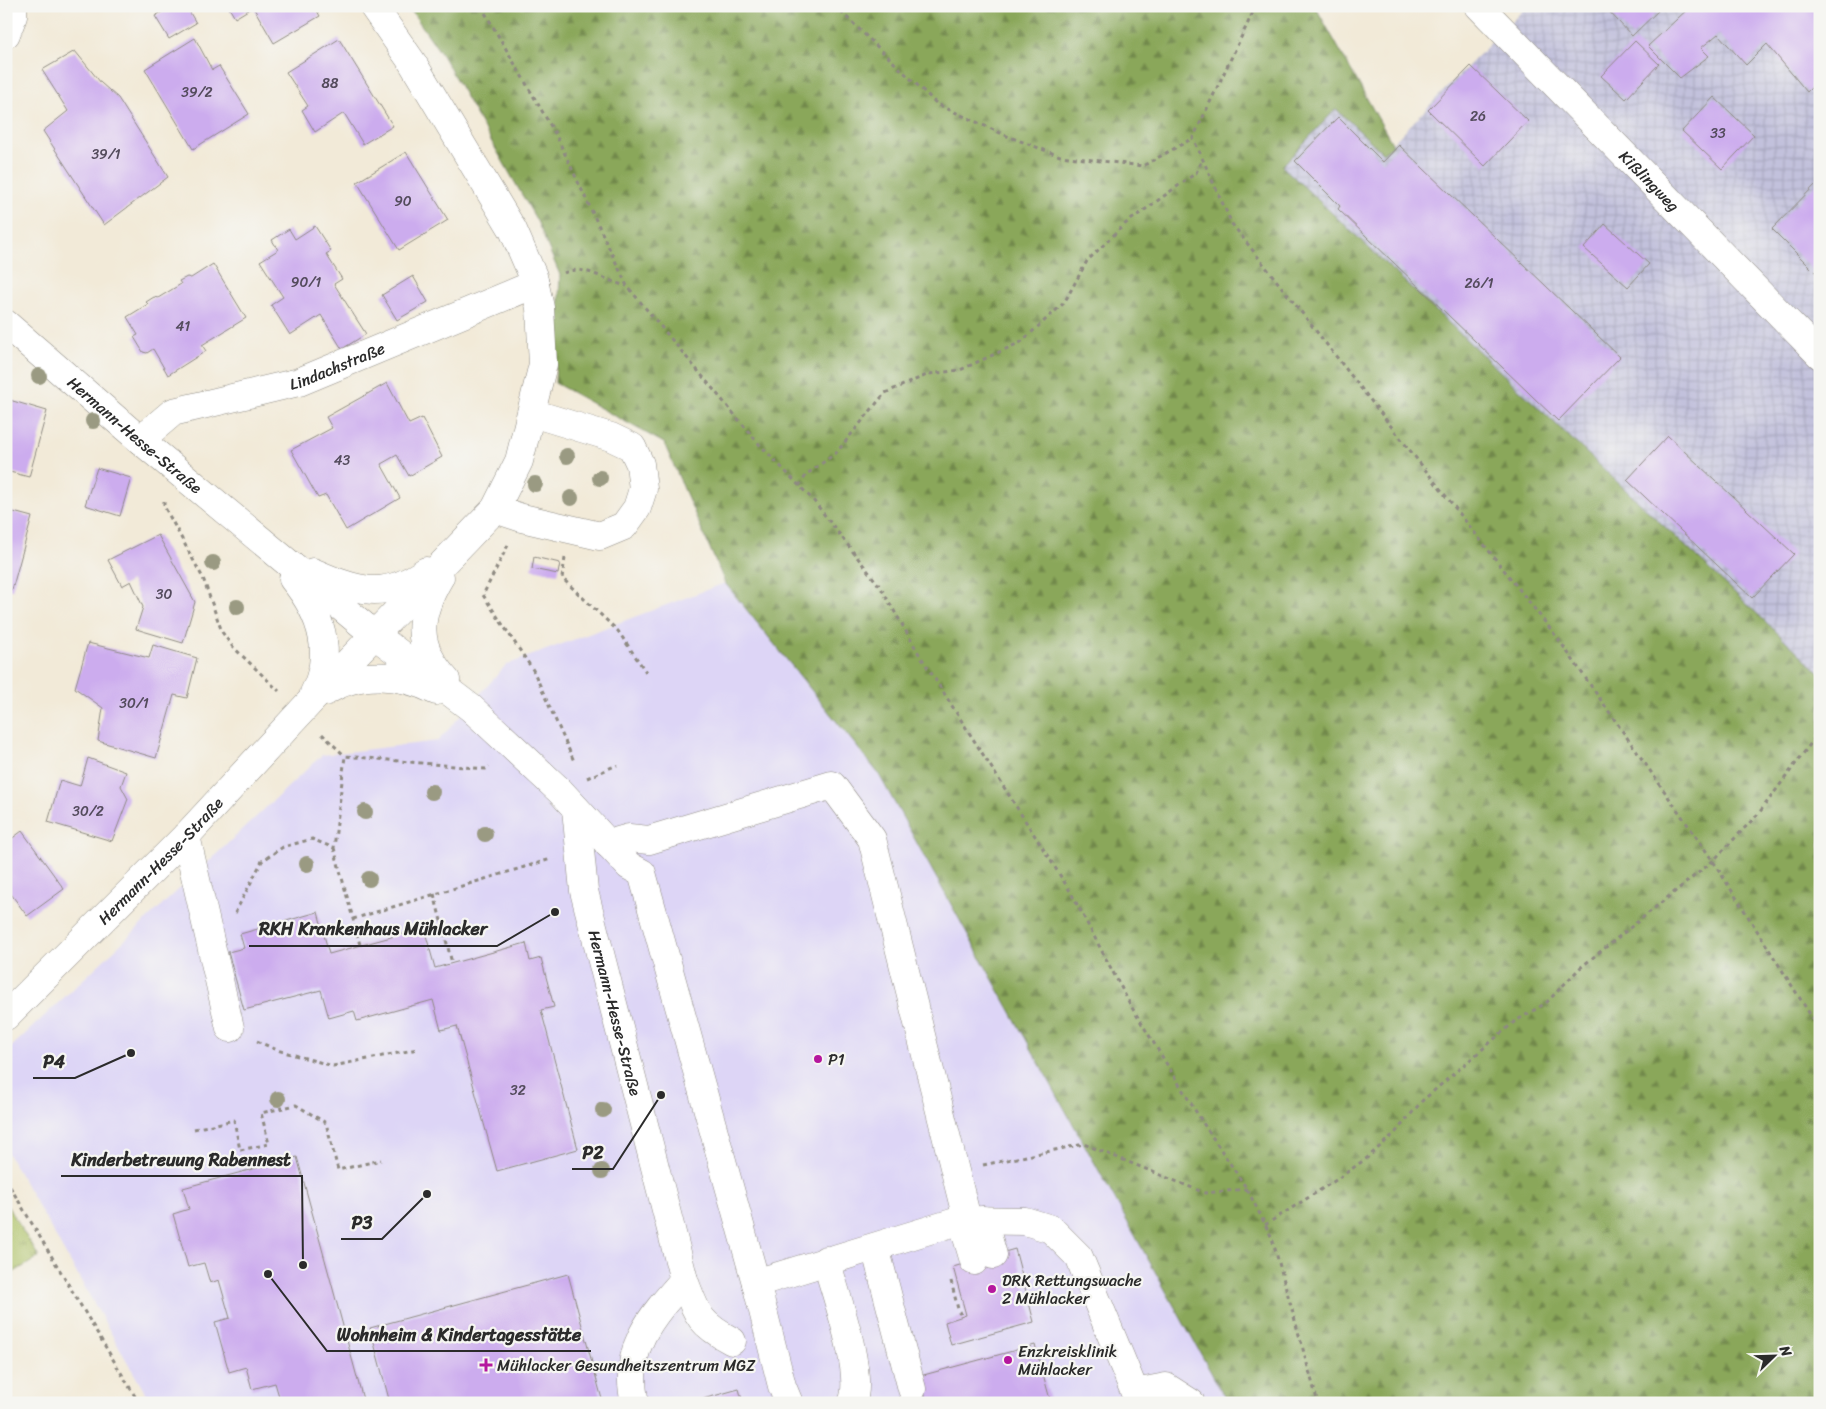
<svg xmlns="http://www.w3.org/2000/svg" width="1826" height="1409" font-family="Sriracha,sans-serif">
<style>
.built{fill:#ddd5f6}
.industrial{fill:url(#industrial-grid)}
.grass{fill:url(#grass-tufts);stroke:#6c7648}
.forest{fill:url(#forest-firs);stroke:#5a6942}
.building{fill:#ccacee}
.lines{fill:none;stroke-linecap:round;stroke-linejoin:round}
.minor-casing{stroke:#8e8a82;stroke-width:29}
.path{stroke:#8e8a82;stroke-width:3;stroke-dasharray:4 4;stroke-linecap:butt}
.minor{stroke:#fff;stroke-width:28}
.tree{fill:#9a9a82}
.poi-dot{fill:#b5179e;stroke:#f6f6f2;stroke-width:2}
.labels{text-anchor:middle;stroke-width:4.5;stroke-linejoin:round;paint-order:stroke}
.number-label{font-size:14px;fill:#534b5c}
.street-label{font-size:16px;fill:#2b2b2b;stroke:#f6f6f2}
.poi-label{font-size:16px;fill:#2b2b2b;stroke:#f6f6f2;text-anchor:start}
.leader{fill:none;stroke:#2b2b2b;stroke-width:2}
.callout-dot{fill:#2b2b2b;stroke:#f6f6f2;stroke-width:2}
.callout-label{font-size:18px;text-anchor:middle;font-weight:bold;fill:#2b2b2b;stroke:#f6f6f2;stroke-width:4.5;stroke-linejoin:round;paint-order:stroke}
</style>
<defs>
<pattern id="industrial-grid" width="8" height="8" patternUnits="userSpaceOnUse" patternTransform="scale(1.25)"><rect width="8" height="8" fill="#c2c1dc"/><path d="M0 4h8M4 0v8" fill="none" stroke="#a7a6bd"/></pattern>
<pattern id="grass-tufts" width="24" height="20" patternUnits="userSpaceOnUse" patternTransform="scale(1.25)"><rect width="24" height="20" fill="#adc165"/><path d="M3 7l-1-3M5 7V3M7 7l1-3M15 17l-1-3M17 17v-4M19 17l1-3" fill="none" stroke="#8d9d53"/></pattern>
<pattern id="forest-firs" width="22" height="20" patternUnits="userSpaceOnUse" patternTransform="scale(1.25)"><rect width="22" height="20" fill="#8aa75a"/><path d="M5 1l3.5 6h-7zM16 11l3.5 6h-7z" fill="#71884b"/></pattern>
</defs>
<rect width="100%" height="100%" fill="#f6f6f2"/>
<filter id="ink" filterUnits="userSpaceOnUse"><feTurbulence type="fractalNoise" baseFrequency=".02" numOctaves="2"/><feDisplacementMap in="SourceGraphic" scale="10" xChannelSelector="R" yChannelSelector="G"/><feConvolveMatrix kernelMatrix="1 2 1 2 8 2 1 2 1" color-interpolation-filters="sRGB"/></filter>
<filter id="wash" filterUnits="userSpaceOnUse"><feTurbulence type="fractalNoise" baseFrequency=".0096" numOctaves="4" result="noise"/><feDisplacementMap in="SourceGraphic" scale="20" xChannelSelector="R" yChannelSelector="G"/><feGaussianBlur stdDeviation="1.12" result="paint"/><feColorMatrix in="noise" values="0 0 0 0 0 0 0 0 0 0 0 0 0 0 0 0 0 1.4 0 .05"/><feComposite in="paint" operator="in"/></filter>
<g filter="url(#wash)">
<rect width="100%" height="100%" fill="#f2ead8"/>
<!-- built -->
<path class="built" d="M725 583 878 773 1228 1403H151L6 1150V1052L322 755 438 741 506 665Z"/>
<!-- industrial -->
<path class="industrial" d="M1527 6H1820V673L1281 166 1336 109 1383 153Z"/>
<!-- grass -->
<path class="grass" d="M6 1204 39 1257 6 1277Z"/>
<!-- forest -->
<path class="forest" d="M408 6H1315L1393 145 1383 153 1336 109 1282 166 1820 673V1403H1228L878 773 725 583 664 443 555 383 560 275 537 221 442 55Z"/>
<g id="blocks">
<!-- building -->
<path class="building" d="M172 6H186L196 23 169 39 155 16Z
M228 6H314L320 16 274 43 253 7 235 18Z
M1604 6H1663L1632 36Z
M1691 6H1820V79L1807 92 1767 44 1746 65 1718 34 1701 48 1709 56 1680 78 1648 46Z
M195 38 212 70 219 66 249 114 193 149 145 69Z
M339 39 393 126 363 144 344 113 315 132 302 110 308 106 286 72Z
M1635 41 1659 64 1626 99 1601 76Z
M75 51 101 83 118 98 168 177 104 225 43 131 68 111 42 70Z
M1471 66 1528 121 1485 166 1428 110Z
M1714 97 1754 135 1722 169 1682 131Z
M1338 117 1383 162 1399 145 1620 357 1558 421 1338 209 1340 206 1295 161Z
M406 152 448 220 399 250 357 182Z
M1820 180V277L1772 229Z
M1605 224 1649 264 1628 287 1584 248Z
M315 226 331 251 326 254 342 279 334 284 366 334 342 349 321 315 290 335 271 305 283 297 260 261 278 250 272 240 289 229 295 239Z
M213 264 246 318 202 345 206 351 168 375 153 349 147 353 143 352 134 337 138 335 127 317 148 304 146 302 154 297 158 298 181 284 179 281 187 277 191 278Z
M413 276 428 302 397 320 382 295Z
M387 383 409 424 422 418 442 457 409 476 397 455 381 464 400 498 346 530 326 495 318 498 291 450 332 428 326 417Z
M6 399 47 411 29 477 6 471Z
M1668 436 1794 554 1752 598 1627 480Z
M97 468 131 478 120 516 85 505Z
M6 510 32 517 12 590 6 588Z
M158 535 195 602 183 643 136 629 143 607 131 581 122 586 108 560Z
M534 557 560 563 558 574 532 569Z
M88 643 149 658 153 645 197 658 187 698 174 695 156 758 98 741 103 708 75 688Z
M88 758 126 772 121 786 128 799 112 841 48 822 60 780 80 786Z
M22 831 64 889 27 916 6 887V843Z
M318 912 329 954 424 928 435 968 526 943 530 961 541 958 554 1007 541 1010 578 1149 497 1171 457 1026 441 1030 433 1000 357 1021 354 1011 329 1018 321 990 244 1010 228 952 244 948 240 934Z
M297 1157 364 1403H281L275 1383 252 1389 246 1367 229 1372 215 1322 230 1318 219 1280 210 1283 204 1263 188 1267 173 1214 189 1209 183 1188Z
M1015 1249 1034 1322 951 1345 945 1322 966 1315 953 1267Z
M568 1274 603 1403H390L370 1328Z
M1035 1345 1051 1403H927L920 1376Z
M739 1389 743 1403H692V1402Z"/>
</g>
</g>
<g filter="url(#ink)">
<use href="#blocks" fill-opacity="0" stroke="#8e8a82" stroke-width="1"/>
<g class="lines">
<!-- minor casing -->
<g class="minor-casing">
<g id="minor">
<path id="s1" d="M1479 6 1820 355"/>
<path d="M6 34 13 16V6"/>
<path id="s2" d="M6 324 140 440 375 635 471 708 560 791 629 866 642 873 756 1283 782 1386 789 1403"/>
<path id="s3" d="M140 440 173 412 299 382 535 284"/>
<path d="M495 509 522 518 600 536 624 526 637 508 643 489 640 464 632 447 611 437 532 413"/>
<path d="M313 572C357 591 384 601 426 571"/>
<path d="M440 577C417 616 414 645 446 680"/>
<path d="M293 579C320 612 335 652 314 693"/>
<path d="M325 692C358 670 402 673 436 691"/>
<path id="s4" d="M576 809 584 891 684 1280C697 1314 698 1323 732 1341"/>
<path d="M186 836 230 1028"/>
<path d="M608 844 629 838 649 840 832 785 872 839 967 1219"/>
<path id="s5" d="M6 1016 186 836 310 702 495 509 519 461 543 364 540 308 533 276 513 230 412 62 373 6"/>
<path d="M962 1220 974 1261"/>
<path d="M983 1220 993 1255"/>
<path d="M875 1247 912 1389"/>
<path d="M826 1260C835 1293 865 1374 852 1403"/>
<path d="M756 1283 962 1220 1025 1221 1051 1229 1079 1257 1135 1393 1166 1387 1191 1403"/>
<path d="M635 1403C622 1349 651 1317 684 1280"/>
</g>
</g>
<!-- path -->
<path class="path" d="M481 6 556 135 627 286 759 444 813 500 881 588 919 654 1070 891 1131 1006 1203 1123 1247 1189 1272 1238 1318 1403
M835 6 937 104 1007 136 1060 156 1143 166 1193 138
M1256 6 1193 138 1232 224 1559 640 1713 861 1820 1030
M564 273C583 263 607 282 627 286
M799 486 807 474 836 453 885 393 929 374 960 370 1021 342 1064 303 1087 261 1125 224 1196 173 1202 159
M164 501V506L203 578 222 632 232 646 279 691
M508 545 483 595 533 670 574 761
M565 558 562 578 618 631 646 672
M322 734 345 756
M587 778 617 765
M334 848 360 945
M434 894 452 963
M235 913 262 861 283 847 312 839 334 848 345 756 486 769 489 766
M353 919 551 859
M257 1041 277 1050 333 1066 418 1049
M194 1129 234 1120 240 1150 269 1144 261 1113 296 1105 326 1123 338 1170 381 1160
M983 1165 1084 1144 1205 1193 1247 1189
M6 1180 139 1403
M1265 1225 1336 1180 1367 1158 1395 1133 1422 1101 1514 1022 1546 1003 1580 968 1713 861 1759 813 1820 731
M951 1281 959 1313 965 1311"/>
<!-- minor -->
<use href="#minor" class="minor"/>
</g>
<!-- trees -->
<g class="tree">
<circle cx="39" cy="376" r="8"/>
<circle cx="93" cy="421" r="8"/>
<circle cx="567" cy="456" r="8"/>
<circle cx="600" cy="478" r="8"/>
<circle cx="535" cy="484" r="8"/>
<circle cx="571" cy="498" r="8"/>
<circle cx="213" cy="563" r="8"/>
<circle cx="237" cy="607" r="8"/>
<circle cx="432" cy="792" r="8"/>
<circle cx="365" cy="812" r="8"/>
<circle cx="485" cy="834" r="8"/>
<circle cx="307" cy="864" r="8"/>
<circle cx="369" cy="879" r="8"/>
<circle cx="278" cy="1099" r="8"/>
<circle cx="603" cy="1110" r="8"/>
<circle cx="602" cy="1171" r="8"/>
</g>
</g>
<!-- markers -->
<g class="poi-dot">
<circle cx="818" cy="1059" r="5"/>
<circle cx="992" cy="1289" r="5"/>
<circle cx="1008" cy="1360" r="5"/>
<path d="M483.5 1357.5h5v5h5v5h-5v5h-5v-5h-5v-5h5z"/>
</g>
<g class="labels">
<!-- number labels -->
<g class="number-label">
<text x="330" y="88">88</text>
<text x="197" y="97">39/2</text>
<text x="1478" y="121">26</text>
<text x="1718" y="138">33</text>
<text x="106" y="159">39/1</text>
<text x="403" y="206">90</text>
<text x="306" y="287">90/1</text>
<text x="1479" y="288">26/1</text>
<text x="183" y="331">41</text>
<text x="342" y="465">43</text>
<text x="164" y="599">30</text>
<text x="134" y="708">30/1</text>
<text x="88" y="816">30/2</text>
<text x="518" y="1095">32</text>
</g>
<!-- street labels -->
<g class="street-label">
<text dy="6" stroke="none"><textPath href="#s1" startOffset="244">Kißlingweg</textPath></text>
<text dy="6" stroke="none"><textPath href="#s3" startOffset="214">Lindachstraße</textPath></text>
<text dy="6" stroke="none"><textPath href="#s2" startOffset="170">Hermann-Hesse-Straße</textPath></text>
<text dy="6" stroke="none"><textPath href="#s5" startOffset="219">Hermann-Hesse-Straße</textPath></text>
<text dy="6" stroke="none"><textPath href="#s4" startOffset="208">Hermann-Hesse-Straße</textPath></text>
</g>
<!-- poi labels -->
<g class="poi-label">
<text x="828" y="1065">P1</text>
<text x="1002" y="1286">DRK Rettungswache<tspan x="1002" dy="18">2 Mühlacker</tspan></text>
<text x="1018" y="1357">Enzkreisklinik<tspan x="1018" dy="18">Mühlacker</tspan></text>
<text x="497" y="1371">Mühlacker Gesundheitszentrum MGZ</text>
</g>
</g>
<!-- callouts -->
<path class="leader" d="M555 912L497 946H249M131 1053L75 1078H33M661 1095L613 1169H572M303 1265L302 1176H61M427 1194L382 1239H341M268 1274L327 1351H591"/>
<g class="callout-dot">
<circle cx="555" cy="912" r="5"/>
<circle cx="131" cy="1053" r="5"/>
<circle cx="661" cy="1095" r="5"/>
<circle cx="303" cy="1265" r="5"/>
<circle cx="427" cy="1194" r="5"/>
<circle cx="268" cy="1274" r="5"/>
</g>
<g class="callout-label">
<text x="373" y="935">RKH Krankenhaus Mühlacker</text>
<text x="54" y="1068">P4</text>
<text x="593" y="1159">P2</text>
<text x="181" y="1166">Kinderbetreuung Rabennest</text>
<text x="362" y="1229">P3</text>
<text x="459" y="1341">Wohnheim &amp; Kindertagesstätte</text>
</g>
<!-- margin -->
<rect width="1826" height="1409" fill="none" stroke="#f6f6f2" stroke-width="25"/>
<!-- north arrow -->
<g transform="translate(1774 1356) rotate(67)" stroke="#f6f6f2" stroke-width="4" paint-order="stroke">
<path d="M0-4L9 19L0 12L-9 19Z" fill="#2b2b2b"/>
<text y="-8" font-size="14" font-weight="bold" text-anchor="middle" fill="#2b2b2b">N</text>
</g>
</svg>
